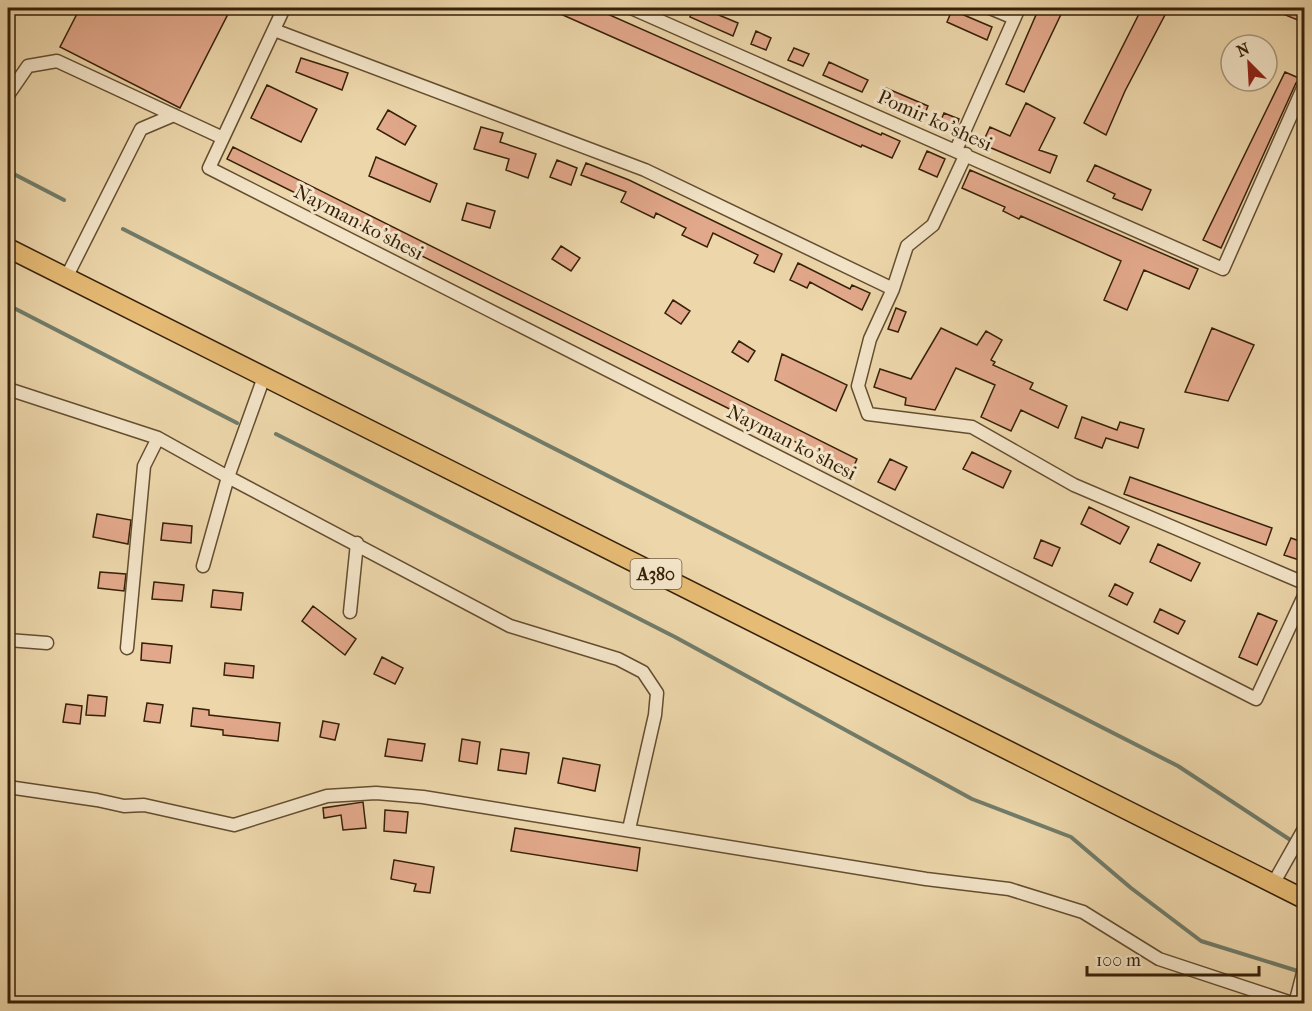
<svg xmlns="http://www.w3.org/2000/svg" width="1312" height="1011" font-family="'IM FELL French Canon',serif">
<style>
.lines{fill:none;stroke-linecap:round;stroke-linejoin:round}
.stream{stroke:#717c6a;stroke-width:4}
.building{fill:#e2a88b;stroke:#362108;stroke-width:1.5}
.minor-casing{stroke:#644e30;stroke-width:15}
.highway-casing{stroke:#362108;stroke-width:21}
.minor{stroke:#f3e4c8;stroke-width:12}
.highway{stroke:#e6bb75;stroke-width:18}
.labels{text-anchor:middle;stroke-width:6;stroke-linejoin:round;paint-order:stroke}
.shield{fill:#f3e4c8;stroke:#6f5c42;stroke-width:1.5}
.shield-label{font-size:18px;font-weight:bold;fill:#362108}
.street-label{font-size:20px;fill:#362108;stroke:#f3e4c8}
</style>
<rect width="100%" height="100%" fill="#ecd6aa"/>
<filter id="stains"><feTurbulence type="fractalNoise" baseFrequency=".00333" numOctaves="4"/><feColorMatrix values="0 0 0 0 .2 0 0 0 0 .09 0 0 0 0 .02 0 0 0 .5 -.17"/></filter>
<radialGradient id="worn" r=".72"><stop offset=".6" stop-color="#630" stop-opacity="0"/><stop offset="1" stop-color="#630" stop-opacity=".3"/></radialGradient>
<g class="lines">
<!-- stream -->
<path class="stream" d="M8 171 64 200
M123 229 1178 766 1292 841
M8 305 237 423
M276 434 675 637 972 799 1071 837 1131 888 1201 941 1301 972
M1302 846 1304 847"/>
</g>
<!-- building -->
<path class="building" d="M80 8H220L229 12 180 108 60 47Z
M547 8H594L881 135 882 133 900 141 892 158 862 145 861 147Z
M695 8H702L738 23 733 36 690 17Z
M1039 8H1064L1024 92 1006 84Z
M1142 8H1160L1167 11 1125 91 1106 135 1084 123Z
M1268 8H1305V23Z
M952 10 992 27 987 40 947 22Z
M756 31 771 38 766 50 751 44Z
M794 48 809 54 803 66 788 60Z
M301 58 348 73 342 90 296 72Z
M829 62 868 80 862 92 823 75Z
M1285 72 1301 79 1296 83 1221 248 1203 240Z
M267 85 317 109 301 142 251 118Z
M886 88 928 106 923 118 880 100Z
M1026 103 1055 118 1039 150 1057 156 1050 173 982 144 990 127 1010 136Z
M388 110 416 126 405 145 377 129Z
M944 113 959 119 954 132 939 125Z
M481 127 503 133 500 142 536 154 528 178 506 170 509 159 474 149Z
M233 147 857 459 852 470 227 159Z
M927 151 945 159 937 177 919 169Z
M376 157 437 184 430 202 369 176Z
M557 160 577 168 571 185 550 177Z
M586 163 629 180 782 254 774 272 754 263 758 255 713 233 707 247 682 235 686 228 656 213 654 218 621 202 626 192 581 175Z
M1095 165 1151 190 1142 210 1113 198 1115 194 1087 181Z
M970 170 1198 269 1189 289 1144 270 1127 310 1104 300 1121 261 1021 216 1019 219 1003 211 1005 207 962 188Z
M467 203 495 211 490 228 462 220Z
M561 246 580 258 571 271 552 259Z
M798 263 850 289 852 285 870 293 862 310 810 282 807 288 790 280Z
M673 300 690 311 681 324 665 313Z
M896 308 906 312 898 332 888 329Z
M941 328 977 345 986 331 1002 340 991 360 995 362 993 365 1033 383 1030 389 1067 406 1058 428 1021 410 1011 431 981 417 995 385 956 368 935 410 905 405 906 398 874 387 880 369 911 379Z
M1212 328 1254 345 1228 401 1185 392Z
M739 341 755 351 748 362 732 352Z
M782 354 847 385 836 411 775 380Z
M1082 417 1117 430 1120 422 1144 429 1138 448 1106 438 1102 448 1075 438Z
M972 452 1011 471 1003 488 963 469Z
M890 459 907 467 895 490 878 482Z
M1130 477 1272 528 1266 545 1124 494Z
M1089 507 1129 527 1120 544 1081 524Z
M97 514 131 520 128 544 93 537Z
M163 523 192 526 191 543 161 540Z
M1291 538 1305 543V562L1284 555Z
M1041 540 1060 548 1052 566 1034 558Z
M1158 544 1200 563 1191 581 1150 562Z
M100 572 126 574 124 591 98 588Z
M154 582 184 585 182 601 152 599Z
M1115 584 1133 593 1127 605 1109 596Z
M213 590 243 593 241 610 211 607Z
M313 606 356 639 345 655 302 621Z
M1160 609 1185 621 1178 634 1154 622Z
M1258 613 1277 621 1257 665 1239 657Z
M142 643 172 646 170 663 141 660Z
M382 657 403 668 395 684 374 674Z
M225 663 254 666 253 678 224 675Z
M88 695 107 697 105 716 86 715Z
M147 703 163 705 160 723 144 721Z
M66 704 82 706 80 724 63 722Z
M193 708 209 710V715L280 723 278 741 223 735V730L191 726Z
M323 721 339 724 335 740 320 737Z
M388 739 425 744 422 761 385 756Z
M462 739 480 742 477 764 459 761Z
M501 749 529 753 526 774 498 770Z
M563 758 600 765 595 791 558 783Z
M363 802 366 828 343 830 341 815 324 818 323 808Z
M385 810 408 812 406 833 384 831Z
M515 828 640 848 637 871 511 851Z
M394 860 434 867 430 893 414 891 416 884 391 879Z"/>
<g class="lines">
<!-- minor casing -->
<g class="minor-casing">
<path id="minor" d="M284 8 209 168 1256 699 1304 596
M631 8 1223 269 1304 86
M990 8 1014 18
M274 30 645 170 893 289
M8 95 28 66 57 61 223 138
M956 150 1019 8
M966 154 933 225 907 246 893 289 870 339 858 386 868 414 972 427 1074 485 1304 583
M66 278 141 129 174 115
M8 389 158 438 228 477 264 377
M203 566 228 477 510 626 618 659 643 672 657 693 655 715 629 829
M350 612 357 543
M8 640 47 643
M127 648 144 466 158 438
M8 787 97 800 124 806 144 805 234 825 327 796 376 793 423 797 926 879 1009 889 1083 912 1159 959 1295 1004
M1273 884 1304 829
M1295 1004 1304 969"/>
</g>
<!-- highway casing -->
<g class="highway-casing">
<path id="highway" d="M8 248 1304 899"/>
</g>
<!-- minor -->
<use href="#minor" class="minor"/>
<!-- highway -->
<use href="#highway" class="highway"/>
</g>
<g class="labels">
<!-- shield labels -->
<rect class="shield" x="630.5" y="559" width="51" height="30" rx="4.5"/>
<g class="shield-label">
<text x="656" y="580">A380</text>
</g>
<!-- street labels -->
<g class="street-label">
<text transform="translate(935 120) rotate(24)" y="7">Pomir ko'shesi</text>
<text transform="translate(359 222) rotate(27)" y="7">Nayman ko'shesi</text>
<text transform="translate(792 442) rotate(27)" y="7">Nayman ko'shesi</text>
</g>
</g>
<!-- margin -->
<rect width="1312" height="1011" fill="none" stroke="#ecd6aa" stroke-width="30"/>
<rect x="9" y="9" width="1294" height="993" fill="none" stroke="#362108" stroke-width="3"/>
<rect x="15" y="15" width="1282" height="981" fill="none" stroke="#362108" stroke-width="1.5"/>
<!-- north arrow -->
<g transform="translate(1249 63) rotate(336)"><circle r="28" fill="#f3e4c8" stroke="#a7967b" stroke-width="1.5"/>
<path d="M0-4.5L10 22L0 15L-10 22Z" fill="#8f2418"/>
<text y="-9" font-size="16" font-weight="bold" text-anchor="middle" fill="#362108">N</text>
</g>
<!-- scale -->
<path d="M1087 966v9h172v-9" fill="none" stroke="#362108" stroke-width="3"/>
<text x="1096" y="966" font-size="18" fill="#362108" stroke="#f3e4c8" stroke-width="4.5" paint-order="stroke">100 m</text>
<rect width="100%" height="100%" filter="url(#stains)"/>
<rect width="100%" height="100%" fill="url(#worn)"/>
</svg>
